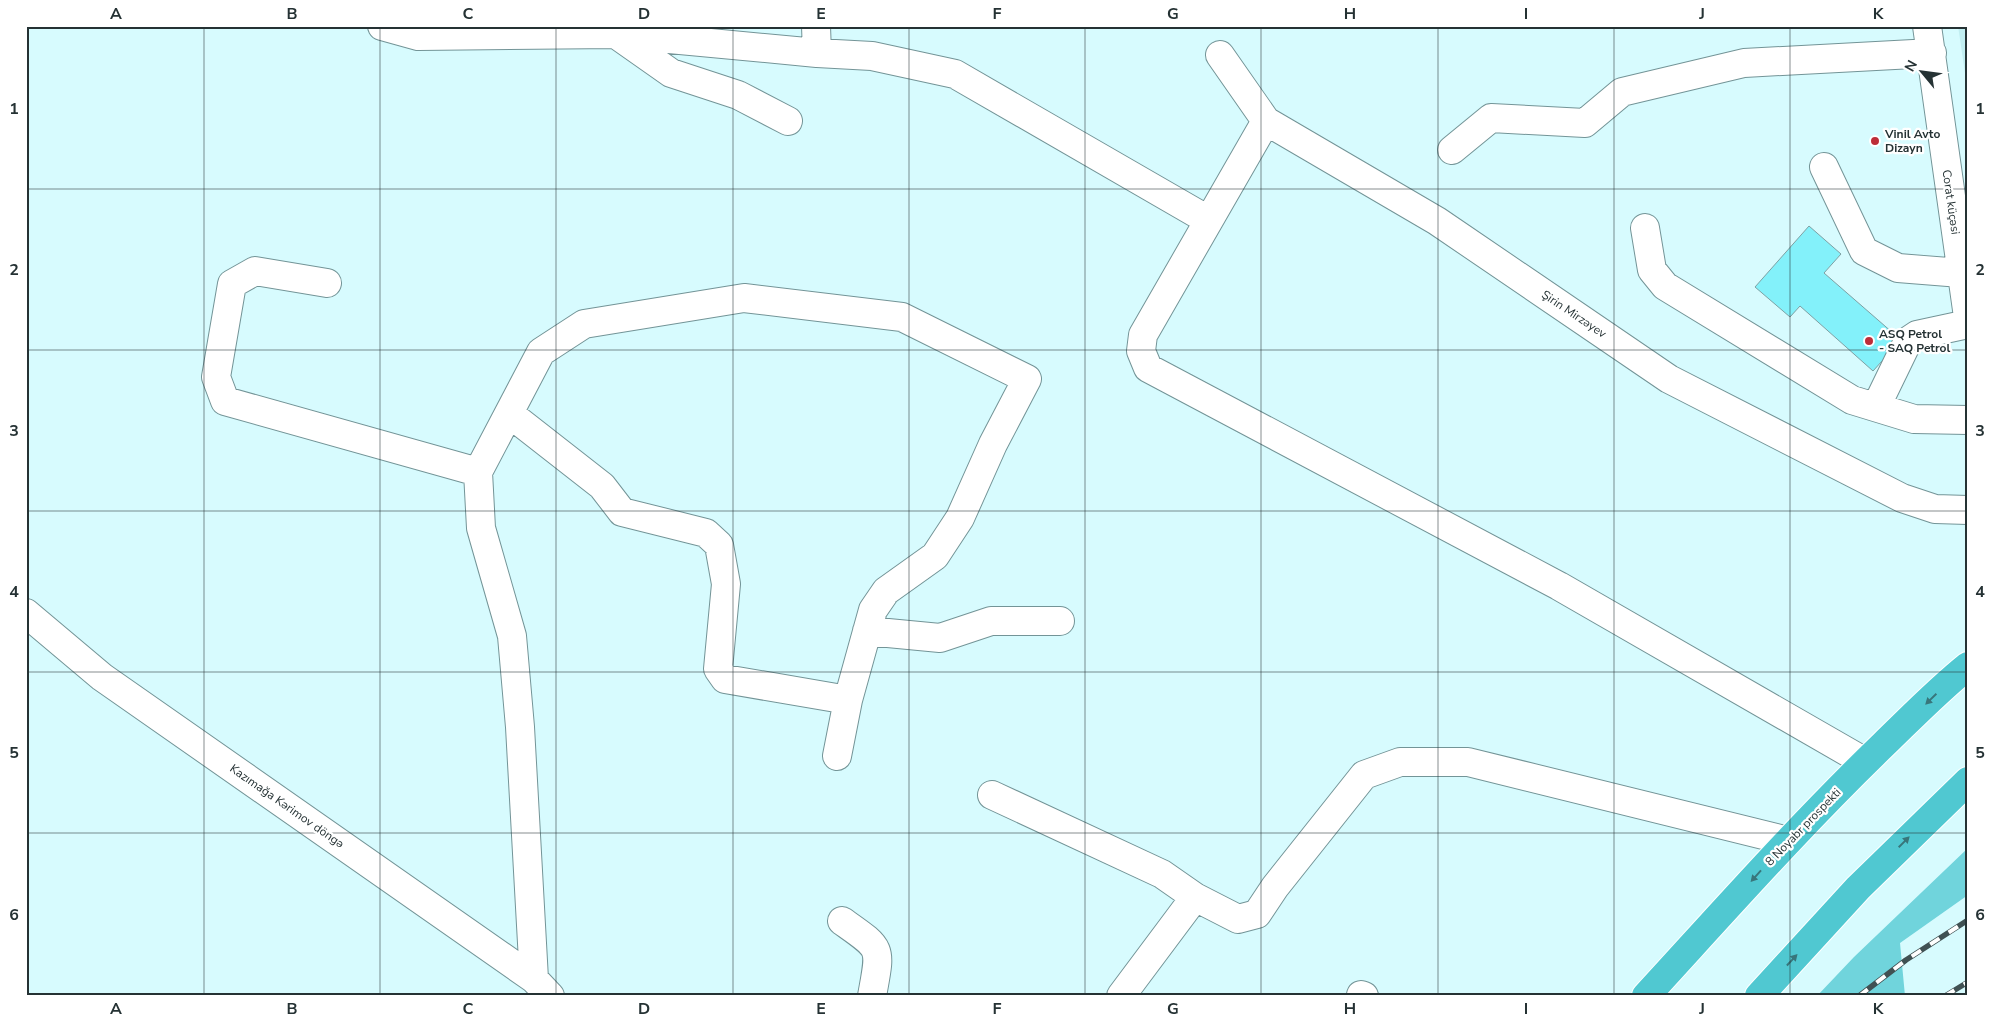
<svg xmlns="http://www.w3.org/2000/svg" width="1994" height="1022" font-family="'Nunito Sans',sans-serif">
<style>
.built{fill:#c1eef1}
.green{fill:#70d4dc}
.building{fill:#83f1fa;stroke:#7ea0a3}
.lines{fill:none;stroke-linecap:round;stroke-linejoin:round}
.minor-casing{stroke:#739497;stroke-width:30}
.highway-casing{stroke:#fff;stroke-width:30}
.minor{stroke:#fff;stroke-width:28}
.highway{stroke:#50c8d1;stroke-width:28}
.rail-casing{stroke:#405153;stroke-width:5.5}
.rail{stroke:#fff;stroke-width:4;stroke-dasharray:11;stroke-linecap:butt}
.oneway{fill:#38767b}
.grid{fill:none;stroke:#253234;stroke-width:1;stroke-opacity:0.55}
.poi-dot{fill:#bd2d38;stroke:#fff;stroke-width:2}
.labels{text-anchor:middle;stroke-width:4.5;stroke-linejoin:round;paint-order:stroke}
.poi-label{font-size:12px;font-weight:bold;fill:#253234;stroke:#fff;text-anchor:start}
.street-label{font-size:12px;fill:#253234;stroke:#fff}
.neatline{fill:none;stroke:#253234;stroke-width:2}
.grid-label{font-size:16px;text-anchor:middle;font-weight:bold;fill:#253234}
</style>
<rect width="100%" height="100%" fill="#d7fbfe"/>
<!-- built -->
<path class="built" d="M1958 26H1968V93Z"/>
<!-- green -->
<path class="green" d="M1968 848V895L1900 943 1905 996H1817L1854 957Z"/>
<!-- building -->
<path class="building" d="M1809 226 1841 254 1824 273 1901 340 1873 371 1800 306 1790 317 1755 287Z"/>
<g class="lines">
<!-- minor casing -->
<g class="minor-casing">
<path id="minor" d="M382 26 418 36 616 34 817 53 872 56 955 74 1208 220
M816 26 817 53
M1927 26 1968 317
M617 35 671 73 738 95 788 121
M1220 55 1266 121 1437 221 1669 379 1902 498 1935 509 1968 510
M1266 121 1143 335 1141 351 1148 368 1559 586 1865 762
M1452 150 1491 118 1585 123 1622 92 1744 63 1932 53
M1824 167 1864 251 1898 268 1961 273
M1645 228 1652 270 1665 286 1852 400 1914 419 1968 420
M327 283 255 271 232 284 216 377 225 401 478 472
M1876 407 1908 341 1917 335 1968 324
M510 414 602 486 622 512 706 533 719 545 726 584 718 669 725 679 848 700
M26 613 102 677 534 979 550 996
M867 631 940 638 991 621H1060
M992 795 1162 874 1195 897 1238 919 1257 914 1275 887 1364 775 1400 762H1468L1788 841
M842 921C883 950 881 946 872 996
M534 979 520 727 512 636 481 528 478 472 541 352 584 324 744 298 902 317 1027 379 993 444 960 518 935 556 886 591 873 610 848 700 837 756
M1361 995 1364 996
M1121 996 1195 897"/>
</g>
<!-- highway casing -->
<g class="highway-casing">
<path id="highway" d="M1646 996C1724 911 1801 824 1884 744 1911 718 1938 690 1968 666
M1759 996 1858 888 1968 781"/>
</g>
<!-- minor -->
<use href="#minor" class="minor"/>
<!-- highway -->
<use href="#highway" class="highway"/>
<!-- rail casing -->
<g class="rail-casing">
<path id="rail" d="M1859 996 1906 960 1968 920
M1945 996 1968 982"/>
</g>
<!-- rail -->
<use href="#rail" class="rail"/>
</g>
<!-- one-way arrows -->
<defs><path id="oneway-solid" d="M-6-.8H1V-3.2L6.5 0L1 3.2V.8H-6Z" transform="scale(1.25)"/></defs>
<g class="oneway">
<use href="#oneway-solid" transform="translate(1931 699) rotate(136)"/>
<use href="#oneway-solid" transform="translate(1904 842) rotate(-45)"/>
<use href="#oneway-solid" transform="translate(1756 876) rotate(132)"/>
<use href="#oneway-solid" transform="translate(1792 960) rotate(-47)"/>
</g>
<!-- grid -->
<path class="grid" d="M204 26V996M380 26V996M556 26V996M733 26V996M909 26V996M1085 26V996M1261 26V996M1438 26V996M1614 26V996M1790 26V996M26 189H1968M26 350H1968M26 511H1968M26 672H1968M26 833H1968"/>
<!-- markers -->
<g class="poi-dot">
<circle cx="1875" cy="141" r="5"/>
<circle cx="1869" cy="341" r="5"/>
</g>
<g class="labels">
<!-- poi labels -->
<g class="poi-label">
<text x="1885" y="138">Vinil Avto<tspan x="1885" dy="14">Dizayn</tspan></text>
<text x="1879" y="338">ASQ Petrol<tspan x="1879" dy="14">- SAQ Petrol</tspan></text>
</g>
<!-- street labels -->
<g class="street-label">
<text transform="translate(1951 202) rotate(82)" y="4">Corat küçəsi</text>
<text transform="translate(1574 314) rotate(34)" y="4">Şirin Mirzəyev</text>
<text transform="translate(287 806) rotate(35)" y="4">Kazımağa Kərimov döngə</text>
<text transform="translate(1803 827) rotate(-46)" y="4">8 Noyabr prospekti</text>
</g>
</g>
<!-- border -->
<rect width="1994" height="1022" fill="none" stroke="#ffffff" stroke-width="55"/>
<!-- north arrow -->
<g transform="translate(1922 72) rotate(299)" stroke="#ffffff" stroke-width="4" paint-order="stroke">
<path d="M0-4L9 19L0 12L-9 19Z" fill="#253234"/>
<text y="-8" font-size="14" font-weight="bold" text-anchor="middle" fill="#253234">N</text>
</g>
<rect x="28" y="28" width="1938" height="966" class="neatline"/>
<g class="grid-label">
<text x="116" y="19">A</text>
<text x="292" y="19">B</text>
<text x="468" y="19">C</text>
<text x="644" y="19">D</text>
<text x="821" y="19">E</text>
<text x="997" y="19">F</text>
<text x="1173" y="19">G</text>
<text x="1350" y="19">H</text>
<text x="1526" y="19">I</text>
<text x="1702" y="19">J</text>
<text x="1878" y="19">K</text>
<text x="14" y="114">1</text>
<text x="1980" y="114">1</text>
<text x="14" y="275">2</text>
<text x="1980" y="275">2</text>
<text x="14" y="436">3</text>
<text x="1980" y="436">3</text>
<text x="14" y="597">4</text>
<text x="1980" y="597">4</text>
<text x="14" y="758">5</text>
<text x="1980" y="758">5</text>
<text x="14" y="920">6</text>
<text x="1980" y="920">6</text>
<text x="116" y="1014">A</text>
<text x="292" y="1014">B</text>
<text x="468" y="1014">C</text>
<text x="644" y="1014">D</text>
<text x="821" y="1014">E</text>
<text x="997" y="1014">F</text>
<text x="1173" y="1014">G</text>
<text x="1350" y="1014">H</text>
<text x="1526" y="1014">I</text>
<text x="1702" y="1014">J</text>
<text x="1878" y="1014">K</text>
</g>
</svg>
